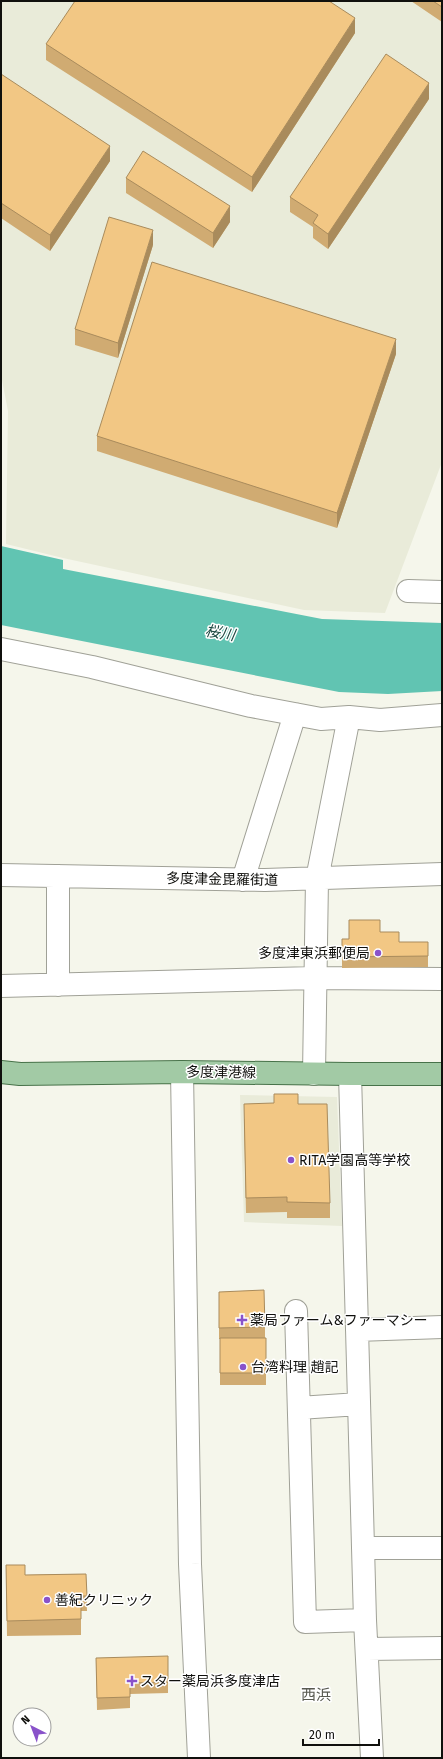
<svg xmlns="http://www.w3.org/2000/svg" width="443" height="1759" font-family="'Fira Sans','Noto Sans JP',sans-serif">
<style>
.built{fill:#e9ebd9}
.water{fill:#61c4b2}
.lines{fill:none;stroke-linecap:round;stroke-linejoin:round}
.minor-casing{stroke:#a0a197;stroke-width:24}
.major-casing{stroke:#477249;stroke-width:24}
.minor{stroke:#fff;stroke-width:22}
.major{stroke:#a2caa5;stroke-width:22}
.wall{fill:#d0ab72}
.shaded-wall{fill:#a98b5c}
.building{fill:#f2c784;stroke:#a98b5c}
.poi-dot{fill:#8952ca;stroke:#fff;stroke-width:1.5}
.labels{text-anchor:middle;stroke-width:3;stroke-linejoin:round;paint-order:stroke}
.street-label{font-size:14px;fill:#10100d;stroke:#fff}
.poi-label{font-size:14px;fill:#10100d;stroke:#fff;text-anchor:start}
.water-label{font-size:15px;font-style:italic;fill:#1d4941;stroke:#fff}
.neighbourhood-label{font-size:15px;fill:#585950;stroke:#fff}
</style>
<rect width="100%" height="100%" fill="#f5f6eb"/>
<!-- built -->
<path class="built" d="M1 1H442V462L385 613 304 610 63 558 6 544 8 411 1 375Z
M240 1095 337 1097 342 1226 244 1222Z"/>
<!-- water -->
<path class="water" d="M1 546 63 560V569L322 619 442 623V691L388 694 339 692 1 625Z"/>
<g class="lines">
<!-- minor casing -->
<g class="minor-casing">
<path id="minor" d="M408 591 442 592
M1 649 92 667 251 706 321 719 349 717 380 720 442 715
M1 875 265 880 442 874
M58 876V985
M243 880 295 714
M1 986 315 978 442 979
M182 1072 190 1564 199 1758
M314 1074 317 879 349 717
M350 1074 365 1620 372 1758
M296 1311 305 1622 365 1620
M357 1330 442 1327
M299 1408 359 1404
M363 1548H442
M367 1649 442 1648"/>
</g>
<!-- major casing -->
<g class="major-casing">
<path id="major" d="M1 1072 20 1074 182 1072 350 1074H442"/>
</g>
<!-- minor -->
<use href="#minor" class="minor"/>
<!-- major -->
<use href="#major" class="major"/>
</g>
<!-- wall -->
<path class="wall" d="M411 1H442V22Z
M355 33 252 192 46 60V44Z
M1 74 110 161 50 251 1 218Z
M429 99 328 249 313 238V227L290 212V197Z
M126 178 230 222 213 248 126 193Z
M153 245 118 358 75 345V329Z
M396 354 337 528 97 451V436Z
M380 932 399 942H428V967L342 968V939H349Z
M298 1104 330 1203V1218H287V1212L246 1213 244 1119Z
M219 1303 265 1327V1338H252H266V1385H220V1339H219Z
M6 1565 25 1575 86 1574 87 1611H81V1635L7 1636Z
M96 1658 168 1682V1693L130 1694V1708L97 1710Z"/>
<!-- shaded-wall -->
<path class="shaded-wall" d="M355 18V33L252 192V177Z
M429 83V99L328 249V234Z
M110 146V161L50 251V235Z
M230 206V222L213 248V233Z
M153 230V245L118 358V343Z
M396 339V354L337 528V513Z"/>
<!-- building -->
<path class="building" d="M75 1H329L355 18 252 177 46 44Z
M433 1H442V7Z
M386 54 429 83 328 234 313 223 318 215 290 197Z
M1 74 110 146 50 235 1 203Z
M143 151 230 206 213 233 126 178Z
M109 217 153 230 118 343 75 329Z
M152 262 396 339 337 513 97 436Z
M349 920H380V932H399V942H428V956L342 957V939H349Z
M274 1094H298V1104H327L330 1203 287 1202V1197L246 1198 244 1104 274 1103Z
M264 1290 265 1327 219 1328V1292Z
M220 1338H266V1373H220Z
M6 1565H25V1575L86 1574 87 1596H81V1619L7 1621Z
M168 1656V1682L130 1683V1697L97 1698 96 1658Z"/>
<!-- markers -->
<g class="poi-dot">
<circle cx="378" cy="953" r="4"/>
<circle cx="291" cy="1160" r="4"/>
<path d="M240 1314h4v4h4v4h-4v4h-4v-4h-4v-4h4z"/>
<circle cx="243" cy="1367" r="4"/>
<circle cx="47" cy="1600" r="4"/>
<path d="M130 1675h4v4h4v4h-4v4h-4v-4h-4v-4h4z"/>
</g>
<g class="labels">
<!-- street labels -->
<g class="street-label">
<text transform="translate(222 879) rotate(1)" y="5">多度津金毘羅街道</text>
<text transform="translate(221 1072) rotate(1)" y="5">多度津港線</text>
</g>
<!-- poi labels -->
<g class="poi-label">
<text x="370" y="958" text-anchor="end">多度津東浜郵便局</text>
<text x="299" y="1165">RITA学園高等学校</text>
<text x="250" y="1325">薬局ファーム&amp;ファーマシー</text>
<text x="251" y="1372">台湾料理 趙記</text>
<text x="55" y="1605">善紀クリニック</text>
<text x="140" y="1686">スター薬局浜多度津店</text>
</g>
<!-- water labels -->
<g class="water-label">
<text transform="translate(220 633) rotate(9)" y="5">桜川</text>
</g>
<!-- neighbourhood labels -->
<g class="neighbourhood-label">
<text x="316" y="1700">西浜</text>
</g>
</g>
<!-- border -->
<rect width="443" height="1759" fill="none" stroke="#10100d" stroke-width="4"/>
<!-- north arrow -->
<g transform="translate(32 1727) rotate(318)"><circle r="19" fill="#ffffff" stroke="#9f9f9e"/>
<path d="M0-3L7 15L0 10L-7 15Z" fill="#8952ca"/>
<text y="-6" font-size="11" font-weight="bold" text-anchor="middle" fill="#10100d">N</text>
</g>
<!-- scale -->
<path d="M303 1739v6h76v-6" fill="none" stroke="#10100d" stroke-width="2"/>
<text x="309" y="1739" font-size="12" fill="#10100d" stroke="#ffffff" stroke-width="3" paint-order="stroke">20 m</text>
</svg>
